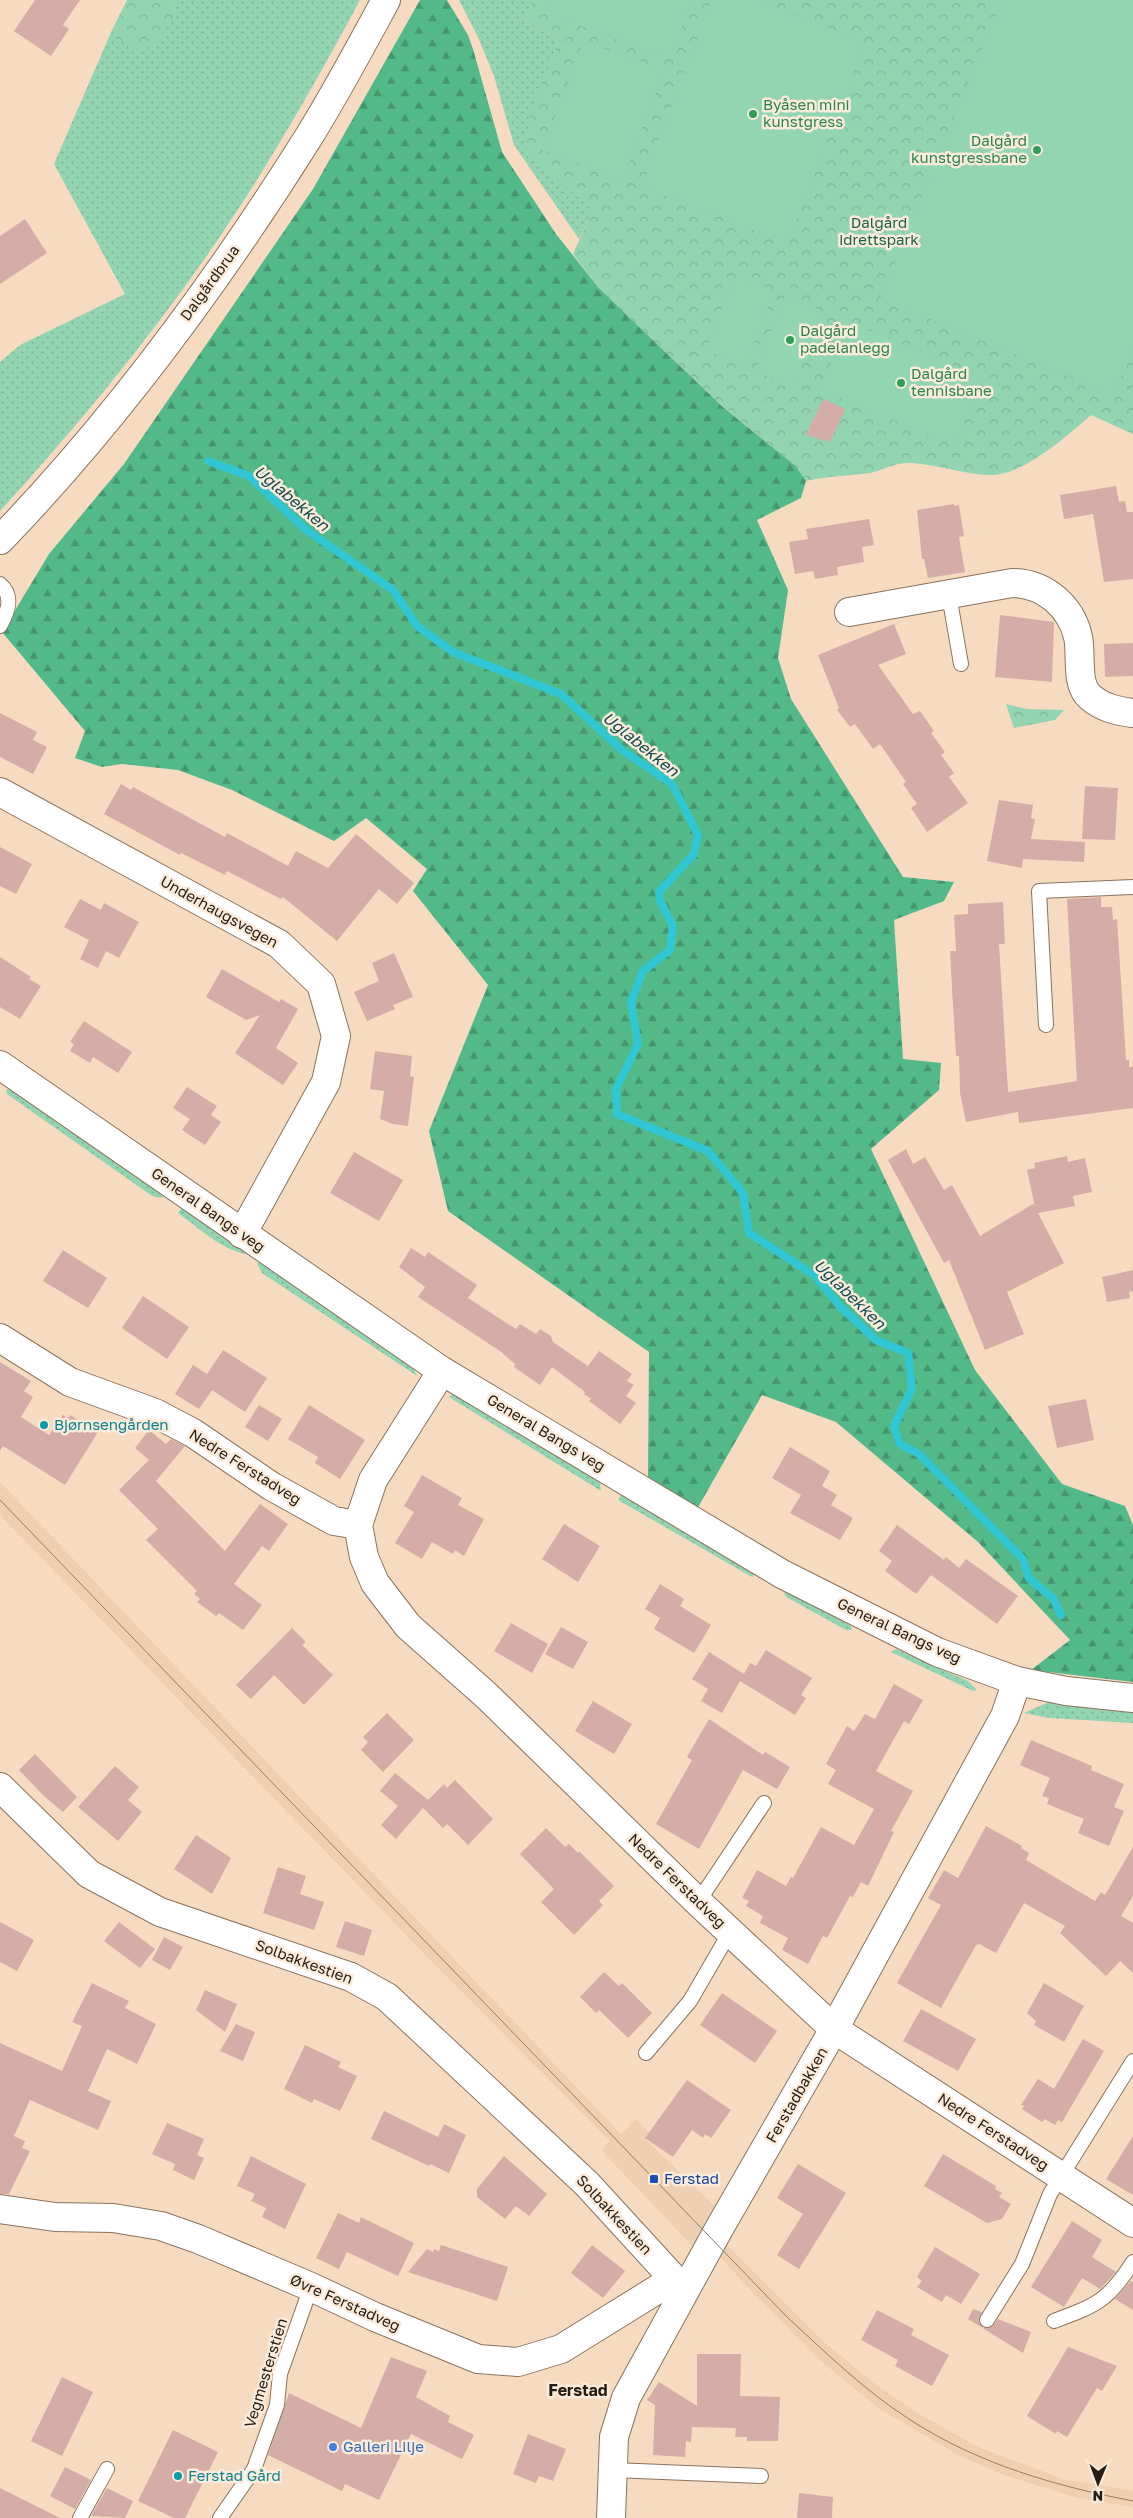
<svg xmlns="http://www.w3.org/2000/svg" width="1133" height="2518" font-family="'Golos Text',sans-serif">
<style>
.built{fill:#efcfb1}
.grass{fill:url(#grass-dots)}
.forest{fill:url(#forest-firs)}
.park{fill:url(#park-crowns)}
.garden{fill:#93d4b1}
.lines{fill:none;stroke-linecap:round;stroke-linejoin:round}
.stream{stroke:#31c6d4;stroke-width:8}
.building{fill:#d3ada6}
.service-casing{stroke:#8b735c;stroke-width:16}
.minor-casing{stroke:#8b735c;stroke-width:30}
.tertiary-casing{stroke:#8b735c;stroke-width:30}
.secondary-casing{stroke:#8b735c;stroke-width:30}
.service{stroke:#fff;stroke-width:14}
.minor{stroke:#fff;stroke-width:28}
.tertiary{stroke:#fff;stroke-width:28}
.secondary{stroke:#fff;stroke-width:28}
.tram{stroke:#8f7d6b;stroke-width:1}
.leisure-dot{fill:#2e9e5b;stroke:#fbebdb;stroke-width:2}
.culture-dot{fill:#0f9aa8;stroke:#fbebdb;stroke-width:2}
.transit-dot{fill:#1a4fb4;stroke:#fbebdb;stroke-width:2}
.shop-dot{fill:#3f7fe0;stroke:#fbebdb;stroke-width:2}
.labels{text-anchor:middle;stroke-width:5;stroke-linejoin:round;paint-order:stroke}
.leisure-label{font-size:15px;fill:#27864d;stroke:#fbebdb;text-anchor:start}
.park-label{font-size:15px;fill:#196443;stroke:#fbebdb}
.street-label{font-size:15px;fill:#261d13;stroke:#fbebdb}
.culture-label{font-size:15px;fill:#0d838f;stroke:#fbebdb;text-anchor:start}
.transit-label{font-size:15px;fill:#164399;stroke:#fbebdb;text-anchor:start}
.shop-label{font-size:15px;fill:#366cbe;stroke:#fbebdb;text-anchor:start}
.water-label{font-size:16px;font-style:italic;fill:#114e54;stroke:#fbebdb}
.neighbourhood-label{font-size:16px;font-weight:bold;fill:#261d13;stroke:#fbebdb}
</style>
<defs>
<pattern id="grass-dots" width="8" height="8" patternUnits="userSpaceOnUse" patternTransform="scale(1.25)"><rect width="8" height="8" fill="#93d4b1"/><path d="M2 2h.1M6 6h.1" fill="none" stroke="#7fb697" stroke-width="1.8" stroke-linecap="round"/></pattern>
<pattern id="forest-firs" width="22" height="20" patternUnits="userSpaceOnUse" patternTransform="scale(1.25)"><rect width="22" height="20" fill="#54b988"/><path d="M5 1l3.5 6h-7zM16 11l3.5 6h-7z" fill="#45966e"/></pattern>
<pattern id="park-crowns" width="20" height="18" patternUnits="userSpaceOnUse" patternTransform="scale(1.25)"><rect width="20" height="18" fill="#93d4b1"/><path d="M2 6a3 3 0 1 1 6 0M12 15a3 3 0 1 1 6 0" fill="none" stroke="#7fb697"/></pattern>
</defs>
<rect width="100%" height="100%" fill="#f6dbc1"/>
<!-- built -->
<path class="built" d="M0 1482 621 2134 636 2119 649 2133 645 2139 720 2211 710 2228 824 2342 879 2387 921 2415 978 2447 1063 2479 1133 2491V2507L1077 2498 1004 2475 960 2456 878 2408 821 2361 754 2294 704 2239 697 2251 601 2150 610 2141 435 1965 0 1515Z"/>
<!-- grass -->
<path class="grass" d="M172 0H360C329 58 297 115 263 170 188 292 96 406 0 511V362L20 345 125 294 54 164 112 30 115 37 176 13Z
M459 0H533L525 23 554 35 558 42 534 107 527 136 795 259 593 210 579 239 514 145 494 76 478 37Z
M9 1088 162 1193 163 1198 152 1196 7 1094 6 1090Z
M182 1207 252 1255C225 1253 199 1228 178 1213Z
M259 1262 410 1362 417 1376 262 1273 257 1263Z
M453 1394H459L600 1481 601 1491 449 1397Z
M622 1494 754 1571V1576L752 1577 618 1500Z
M787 1590 851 1626 852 1630H846L788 1598 784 1594Z
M896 1649 968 1681 977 1690 973 1691 891 1652Z
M1049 1702 1133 1708V1723L1049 1718 1024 1713Z"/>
<!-- forest -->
<path class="forest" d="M420 0H447L468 35 473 49 502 152 556 234 598 287 723 407 796 466 806 481 801 498 757 520 788 590 778 658 791 699 903 877 954 882 944 901 894 920 903 1059 941 1063 939 1090 871 1149 975 1370 1062 1484 1125 1506 1133 1525V1682L1031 1670 1070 1640 978 1542 836 1422 762 1395 697 1509 648 1480 649 1352 448 1211 429 1131 488 985 413 891 427 869 366 818 334 841 232 790 178 770 122 764 102 767 75 758 85 731 2 632 49 554 124 464 313 189Z"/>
<!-- park -->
<path class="park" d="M127 0H172L176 13 154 47 138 49 115 37 112 30Z
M533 0H1133V434L1091 415C1067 436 1022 477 988 475 962 474 936 464 910 463 895 462 884 470 870 473 848 476 828 476 806 481L796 466 723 407 661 348 598 287 573 254 593 209 531 159C515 135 549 68 558 42L554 35 525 23Z
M1006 704 1027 709 1064 710 1055 720 1014 728Z"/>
<!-- garden -->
<path class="garden" d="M553 0H692L670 59 548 14Z
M712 0H756L865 42 788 243 641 186Z
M1002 0H1133V346L1113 394 880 299Z
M584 41 665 70 622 180 542 150Z
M736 276 774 291 745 366 706 350Z
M785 296 824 312 794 386 755 371Z
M848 322 983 377 955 445 820 390Z"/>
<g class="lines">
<!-- stream -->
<path class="stream" d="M208 461 249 476 305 529 393 590 417 626 453 652 561 694 622 750 672 784 698 835 694 854 659 892 660 901 673 926 670 950 643 971 631 1002 638 1044 616 1089 617 1114 708 1151 743 1193 749 1233 814 1275 841 1307 876 1340 908 1353 912 1388 894 1426 900 1444 919 1454 1023 1559 1029 1578 1053 1598 1061 1615"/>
</g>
<!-- building -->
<path class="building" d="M35 0H80L63 25 69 29 51 56 14 31Z
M25 219 47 253 0 284V236Z
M823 399 845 409 830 442 806 435Z
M1116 486 1119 502 1125 501 1127 512H1133V579L1104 582 1093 514 1064 519 1060 495Z
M954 504V506L959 505 964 536 959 537 965 572 928 578 924 559H922L917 510Z
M869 519 874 545 862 547 864 562 837 567 838 575 815 579 813 571 795 574 789 542 808 539 806 529Z
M1000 615 1054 622 1052 682 995 677Z
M894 624 906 654 878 665 913 714 920 711 934 731 931 733 945 752 941 755 954 773 949 777 968 803 927 832 911 808 917 804 903 784 906 782 880 744 873 749 855 724 850 727 837 710 839 708 818 655Z
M1133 643V676L1105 677 1104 644Z
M0 713 37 732 33 740 47 747 33 774 0 757Z
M121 784 131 790 133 787 225 837 227 833 288 866 296 851 328 868 356 834 414 883 397 904 379 889 337 941 283 897 281 899 227 871 225 875 181 853 180 855 104 814Z
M1085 786 1118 788 1115 840 1082 839Z
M999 800 1033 805 1031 818 1035 819 1031 839 1085 842 1084 862 1023 859 1022 868 987 861Z
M0 847 32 864 16 894 0 886Z
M1101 897V907H1112L1113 920 1117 919 1126 1060H1129V1067H1133V1108L1019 1123 1018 1112 966 1122 960 1093 959 1056H956L952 988 950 951H956L954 915 968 914V904L1003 902 1005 944H999L1008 1092 1077 1081 1067 899Z
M80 899 101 910 104 903 139 922 119 958 106 951 98 968 80 959 89 940 64 927Z
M394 953 413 997 393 1005 395 1009 367 1021 354 992 379 981 372 963Z
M0 957 31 977 29 979 41 986 20 1019 0 1007Z
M222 969 279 1002 281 999 298 1009 276 1048 298 1063 283 1085 235 1053 260 1015 246 1020 206 997Z
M84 1021 132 1052 118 1073 93 1057 90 1063 70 1051 74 1044 70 1042Z
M375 1051 412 1056 410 1076 414 1077 408 1126 393 1124 380 1119 384 1091 370 1089Z
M187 1087 217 1106 211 1115 221 1122 205 1145 182 1130 190 1119 173 1108Z
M906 1149 913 1164 925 1157 944 1190 952 1185 980 1236 1033 1204 1035 1207 1027 1170 1035 1168 1034 1163 1067 1156 1068 1162 1085 1158 1092 1192 1073 1196 1075 1206 1038 1213 1064 1263 1007 1292 1024 1334 985 1350 949 1260 944 1263 888 1160Z
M354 1152 403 1180 379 1221 330 1193Z
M411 1248 425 1257 428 1252 477 1285 468 1298 516 1329 520 1324 536 1334 540 1329 551 1336 553 1342 588 1366 599 1351 632 1374 627 1381 634 1385 626 1396 636 1403 620 1424 589 1401 591 1399 584 1394 585 1392 552 1367 540 1385 514 1367 515 1364 500 1351 418 1297 425 1287 399 1267Z
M63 1250 107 1278 88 1308 43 1281Z
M1133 1270V1291L1129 1292 1130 1298 1107 1302 1102 1277Z
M143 1296 189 1327 167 1359 122 1328Z
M223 1350 267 1378 245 1412 212 1390 199 1409 175 1394 193 1365 207 1374Z
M0 1362 31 1381 24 1391 33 1397 21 1417 49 1435 63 1415 68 1418 70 1415 98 1432 65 1485 3 1446 0 1451Z
M1086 1399 1094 1440 1057 1448 1048 1406Z
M259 1405 282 1419 268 1441 245 1427Z
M309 1405 365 1440 340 1479 315 1463 318 1457 288 1439Z
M149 1430 166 1444 171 1439 185 1446 156 1481 225 1551 260 1504 288 1524 269 1551 262 1546 234 1584 262 1605 243 1630 219 1613 216 1616 197 1602 200 1599 194 1594 197 1591 146 1540 158 1529 119 1490 149 1460 135 1448Z
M790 1447 830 1471 822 1486 837 1495 831 1505 853 1518 840 1540 790 1513 801 1495 772 1478Z
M422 1475 462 1498 458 1505 484 1519 464 1556 455 1550 453 1554 432 1542 422 1559 395 1543 414 1512 404 1506Z
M564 1524 600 1546 578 1582 542 1559Z
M897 1525 944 1560 946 1557 959 1568 966 1559 1018 1596 997 1624 931 1575 916 1594 885 1571 892 1561 879 1551Z
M660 1584 684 1599 680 1606 711 1625 694 1653 654 1629 660 1618 645 1609Z
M511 1623 548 1644 532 1673 494 1651Z
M561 1627 588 1642 573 1669 545 1654Z
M292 1628 306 1642 302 1645 333 1675 304 1705 274 1675 251 1699 236 1685Z
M766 1650 812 1678 801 1695 806 1698 795 1715 740 1681 722 1713 701 1701 708 1689 692 1679 709 1652 744 1674 750 1663 756 1666Z
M894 1684 923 1700 909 1724 904 1721 876 1771 913 1791 891 1831 894 1832 868 1886 861 1882 853 1897 850 1896 827 1938 823 1936 808 1964 782 1950 788 1938 760 1923 763 1916 746 1906 749 1901 742 1898 757 1870 786 1886 791 1877 793 1878 821 1827 854 1845 874 1809 828 1784 836 1770 826 1764 847 1726 854 1731 865 1714 875 1719Z
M593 1701 632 1724 614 1754 575 1731Z
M387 1713 414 1740 383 1772 361 1750 368 1742 363 1737Z
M709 1719 763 1755 765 1752 790 1767 777 1789 743 1770 699 1849 656 1824 692 1760 687 1757Z
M1031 1740 1092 1766 1091 1770 1124 1784 1114 1807 1124 1811 1109 1846 1078 1833 1084 1819 1047 1804 1049 1798 1042 1796 1050 1778 1020 1765Z
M35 1754 77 1797 63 1812 45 1797 19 1770Z
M115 1766 139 1787 128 1800 142 1812 118 1841 78 1807Z
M395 1773 428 1800 444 1784 447 1788 455 1780 493 1819 468 1845 447 1824 443 1828 423 1808 396 1839 381 1825 398 1806 380 1791Z
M986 1826 1022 1846 1021 1848 1029 1853 1026 1860 1095 1901 1101 1892 1105 1895 1133 1847V1896L1121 1916 1133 1923V1973L1120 1961 1106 1976 1060 1933 1065 1926 1024 1903 996 1953 979 1944 976 1945 941 2008 897 1983 941 1905 928 1898 944 1870 958 1878Z
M546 1828 565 1847 569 1844 578 1853 579 1851 614 1886 599 1901 603 1905 574 1935 541 1902 554 1889 520 1854Z
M196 1835 231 1858 212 1894 174 1869Z
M278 1867 306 1876 300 1894 324 1902 314 1930 263 1913Z
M345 1921 372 1930 364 1956 336 1947Z
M0 1922 34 1940 17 1971 0 1962Z
M119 1922 155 1949 140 1968 104 1941Z
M164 1937 183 1947 170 1970 152 1960Z
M604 1972 619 1986 622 1983 652 2013 628 2038 599 2010 596 2013 580 1997Z
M92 1983 129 2001 125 2008 156 2024 137 2064 107 2049 88 2091 111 2101 98 2130 30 2100 14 2136 25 2141 22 2148 30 2151 9 2194H0V2043L62 2071 82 2026 72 2022Z
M1044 1983 1084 2006 1064 2042 1034 2025 1036 2021 1027 2013Z
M205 1990 237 2004 225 2032 196 2010Z
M722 1993 777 2031 755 2063 700 2025Z
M921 2009 976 2039 958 2071 903 2041Z
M236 2024 255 2032 243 2061 220 2051Z
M1083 2039 1104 2051 1062 2122 1058 2120 1055 2125 1045 2119 1042 2122 1022 2109 1024 2106 1021 2105 1038 2079 1054 2089Z
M305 2045 341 2062 338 2067 357 2076 340 2111 314 2099 312 2103 284 2089Z
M687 2080 731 2110 711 2138 705 2134 703 2138 692 2130 673 2157 645 2138Z
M384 2111 438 2137 444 2124 466 2135 449 2173 430 2164 429 2166 371 2139Z
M167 2123 204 2139 197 2155 204 2158 194 2180 173 2170 175 2164 152 2154Z
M1133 2136V2195L1106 2179Z
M943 2154 996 2186 995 2189 1002 2193 999 2197 1011 2204 1002 2219 987 2223 924 2186Z
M251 2156 306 2184 285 2229 262 2217 266 2208 251 2201 255 2194 237 2186Z
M504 2156 547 2194 529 2216 516 2206 505 2219 477 2197V2189Z
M798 2164 846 2193 799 2269 777 2255 803 2214 777 2198Z
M338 2213 359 2223 361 2217 414 2243 398 2276 347 2252 339 2269 316 2258Z
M1072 2221 1102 2240 1092 2257 1116 2272 1100 2289 1082 2278 1064 2307 1031 2287Z
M441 2245 508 2267 497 2301 408 2272 427 2249 433 2252 434 2249 439 2251Z
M592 2245 625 2271 603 2298 571 2273Z
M935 2247 980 2274 961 2304 946 2295 942 2302 917 2287 922 2281 917 2277Z
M1131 2281 1133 2282V2310L1115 2299Z
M973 2309 982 2312 978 2320 983 2328 992 2327 998 2319 1031 2332 1023 2353 968 2319Z
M877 2310 914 2329 911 2335 949 2355 932 2386 895 2366 898 2360 861 2340Z
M1068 2347 1117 2366 1102 2391 1097 2388 1067 2437 1057 2431 1056 2434 1027 2416Z
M697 2354H741L740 2396 780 2397 778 2441H747V2437H735L736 2428 692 2427 691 2442 686 2441 685 2457 653 2455 655 2405 647 2400 659 2382 697 2406Z
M391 2357 427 2371 416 2397 450 2416 448 2422 474 2435 462 2459 411 2434 379 2500 345 2484 342 2491 268 2455 289 2393 361 2428Z
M62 2377 93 2392 62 2456 31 2441Z
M173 2430 218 2452 185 2518H174L138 2501Z
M528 2434 566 2449 553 2481 539 2476 536 2483 513 2474Z
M65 2467 91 2480 75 2509 50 2496Z
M0 2488 60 2518H0Z
M107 2488 133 2501 125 2518 91 2516Z
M799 2493 833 2497 832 2518H797Z"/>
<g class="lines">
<!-- service casing -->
<g class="service-casing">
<path id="service" d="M0 584C14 596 8 612 0 626
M949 595 961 664
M1046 1025 1039 891 1133 887
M698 1902 764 1803
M646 2053 690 2001 730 1932
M987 2320 1022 2264 1050 2194 1133 2061
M1054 2321C1097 2305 1108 2301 1133 2262
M613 2470 761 2476
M80 2518 107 2469
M220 2518 254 2469 277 2405 280 2374 311 2287"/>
</g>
<!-- minor casing -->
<g class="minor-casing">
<path id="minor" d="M849 612 1012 583C1044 583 1071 606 1078 637 1082 654 1075 684 1090 697 1103 708 1117 711 1133 713
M0 792 279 944 321 984 336 1036 326 1082 242 1234
M0 1338 70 1382 155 1413 193 1433 271 1486 334 1521 358 1525
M442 1371 373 1480 358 1525 364 1557 375 1583 408 1626 487 1696 698 1902 834 2029 1133 2223
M0 1787 89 1874 160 1912 351 1977 387 1997 587 2184 674 2279 687 2287
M0 2209 55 2217 113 2218 161 2226 198 2239 311 2287 375 2317 478 2359 518 2362 561 2349 674 2279
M611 2518 614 2437 626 2398 720 2227 834 2029 1005 1716 1017 1681"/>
</g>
<!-- tertiary casing -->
<g class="tertiary-casing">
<path id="tertiary" d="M0 1065 442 1371 782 1574 937 1652 1017 1681 1066 1691 1133 1698"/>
</g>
<!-- secondary casing -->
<g class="secondary-casing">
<path id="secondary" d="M0 540C117 419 218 281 308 138 336 93 361 46 386 0"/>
</g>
<!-- service -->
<use href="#service" class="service"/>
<!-- minor -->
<use href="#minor" class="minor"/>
<!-- tertiary -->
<use href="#tertiary" class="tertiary"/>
<!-- secondary -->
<use href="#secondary" class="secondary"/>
<!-- tram -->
<path class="tram" d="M0 1500 786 2316C826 2353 866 2392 912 2421 979 2464 1055 2486 1133 2501"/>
</g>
<!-- markers -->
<g class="leisure-dot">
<circle cx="753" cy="114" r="5"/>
<circle cx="1037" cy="150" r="5"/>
<circle cx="790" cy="340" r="5"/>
<circle cx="901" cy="383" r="5"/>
</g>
<g class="culture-dot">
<circle cx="44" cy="1425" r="5"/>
<circle cx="178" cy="2476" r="5"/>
</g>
<rect class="transit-dot" x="649" y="2174" width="10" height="10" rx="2.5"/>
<circle class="shop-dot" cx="333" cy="2447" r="5"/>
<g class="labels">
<!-- leisure labels -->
<g class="leisure-label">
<text x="763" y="110">Byåsen mini<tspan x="763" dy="17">kunstgress</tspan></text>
<text x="1027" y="146" text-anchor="end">Dalgård<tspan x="1027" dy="17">kunstgressbane</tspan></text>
<text x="800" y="336">Dalgård<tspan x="800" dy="17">padelanlegg</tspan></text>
<text x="911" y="379">Dalgård<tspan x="911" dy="17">tennisbane</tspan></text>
</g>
<!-- park labels -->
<g class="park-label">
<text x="879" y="228">Dalgård<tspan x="879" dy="17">idrettspark</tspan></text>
</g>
<!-- street labels -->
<g class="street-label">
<text transform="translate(210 283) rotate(-54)" y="5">Dalgårdbrua</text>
<text transform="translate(219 912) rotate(29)" y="5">Underhaugsvegen</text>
<text transform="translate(208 1210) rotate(35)" y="5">General Bangs veg</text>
<text transform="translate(546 1433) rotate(31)" y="5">General Bangs veg</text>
<text transform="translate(245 1467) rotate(32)" y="5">Nedre Ferstadveg</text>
<text transform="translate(899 1631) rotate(25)" y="5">General Bangs veg</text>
<text transform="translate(677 1881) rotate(44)" y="5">Nedre Ferstadveg</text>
<text transform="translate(304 1962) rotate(20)" y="5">Solbakkestien</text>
<text transform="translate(797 2095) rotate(-60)" y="5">Ferstadbakken</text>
<text transform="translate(993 2132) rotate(33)" y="5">Nedre Ferstadveg</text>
<text transform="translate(614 2215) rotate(47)" y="5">Solbakkestien</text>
<text transform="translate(345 2303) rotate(24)" y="5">Øvre Ferstadveg</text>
<text transform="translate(266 2373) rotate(-73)" y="5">Vegmesterstien</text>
</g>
<!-- culture labels -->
<g class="culture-label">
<text x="54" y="1430">Bjørnsengården</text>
<text x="188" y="2481">Ferstad Gård</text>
</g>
<!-- transit labels -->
<g class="transit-label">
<text x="664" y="2184">Ferstad</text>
</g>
<!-- shop labels -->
<g class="shop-label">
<text x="343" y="2452">Galleri Lilje</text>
</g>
<!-- water labels -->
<g class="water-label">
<text transform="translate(292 498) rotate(40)" y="6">Uglabekken</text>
<text transform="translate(641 744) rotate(39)" y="6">Uglabekken</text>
<text transform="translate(850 1294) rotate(44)" y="6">Uglabekken</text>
</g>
<!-- neighbourhood labels -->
<g class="neighbourhood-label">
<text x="578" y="2396">Ferstad</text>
</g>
</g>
<!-- north arrow -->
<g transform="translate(1098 2483) rotate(181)" stroke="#fbebdb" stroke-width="4" paint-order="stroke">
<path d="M0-4L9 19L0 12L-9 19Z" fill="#261d13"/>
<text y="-8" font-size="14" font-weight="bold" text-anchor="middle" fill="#261d13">N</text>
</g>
</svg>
